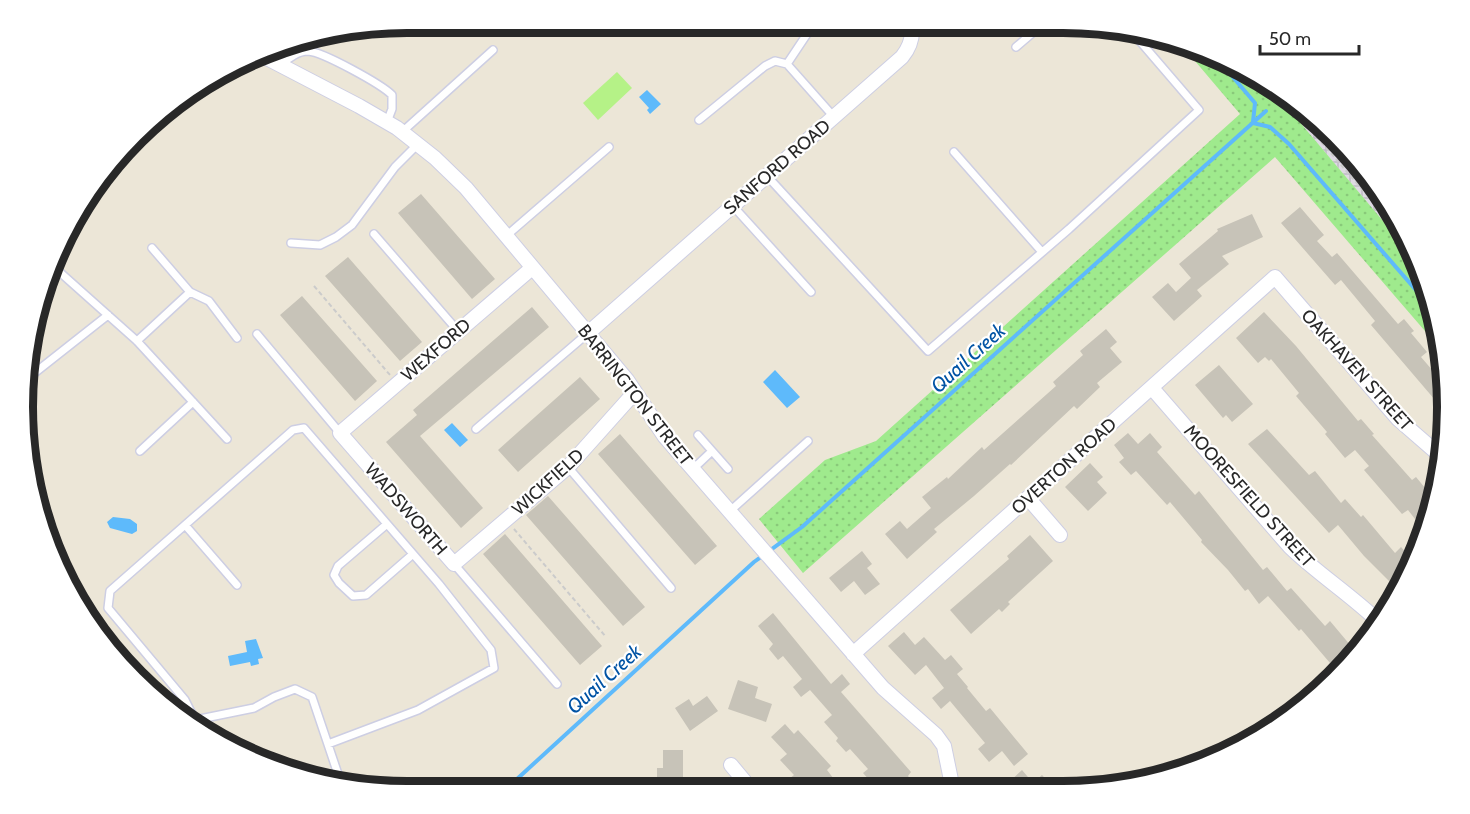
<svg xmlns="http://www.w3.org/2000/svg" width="1470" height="814" font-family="Cabin,sans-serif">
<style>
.industrial{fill:url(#industrial-grid)}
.grass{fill:url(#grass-dots)}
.pitch{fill:#b5f287}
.water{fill:#5ebafb}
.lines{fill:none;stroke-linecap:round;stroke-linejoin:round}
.stream{stroke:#5ebafb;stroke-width:4}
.building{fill:#c7c3b8}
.service-casing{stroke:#cdcee3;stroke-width:10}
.minor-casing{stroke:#cdcee3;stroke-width:16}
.path{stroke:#cbcbcb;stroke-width:2;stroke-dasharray:4.5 3;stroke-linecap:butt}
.service{stroke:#fff;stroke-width:7}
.minor{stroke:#fff;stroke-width:14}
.labels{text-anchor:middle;stroke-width:4.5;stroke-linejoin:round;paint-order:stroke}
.street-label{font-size:18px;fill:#282828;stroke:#fff}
.water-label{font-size:20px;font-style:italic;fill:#0053a4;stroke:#fff}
.rim{fill:none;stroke:#282828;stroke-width:8}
</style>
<defs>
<pattern id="industrial-grid" width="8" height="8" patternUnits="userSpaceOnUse" patternTransform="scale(1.5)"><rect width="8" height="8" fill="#ded9e4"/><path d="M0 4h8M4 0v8" fill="none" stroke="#bebac4"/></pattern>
<pattern id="grass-dots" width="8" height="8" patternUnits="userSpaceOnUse" patternTransform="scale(1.5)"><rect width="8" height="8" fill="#9fea8d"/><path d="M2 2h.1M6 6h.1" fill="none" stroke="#89c97a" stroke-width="1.8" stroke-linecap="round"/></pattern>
</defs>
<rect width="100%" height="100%" fill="#ece6d7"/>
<!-- industrial -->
<path class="industrial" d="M1267 84 1368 173 1405 247 1271 88Z"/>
<!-- grass -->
<path class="grass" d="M1178 41 1186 43 1256 74 1271 88 1405 247 1434 308 1437 345 1275 157 803 573 759 519 825 460 876 441 1240 114Z"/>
<!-- pitch -->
<path class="pitch" d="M617 72 632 88 598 120 583 103Z"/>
<!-- water -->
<path class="water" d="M647 90 661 104 650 114 647 110 649 108 639 97Z
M775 370 800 397 787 408 763 382Z
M452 423 468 440 460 447 444 430Z
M113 517 130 519 137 524V531L132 534 110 528 107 522Z
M256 639 263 658 258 659 259 664 251 666 250 662 230 666 228 656 247 652 245 641Z"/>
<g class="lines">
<!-- stream -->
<path class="stream" d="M1215 56 1255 103 1253 122
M1253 123 1270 127 1289 144 1435 312
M505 790 754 562 802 527 1266 111"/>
</g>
<!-- building -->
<path class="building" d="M421 194 495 279 472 299 398 213Z
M1300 207 1324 235 1317 241 1332 257 1337 253 1398 324 1404 319 1414 331 1411 333 1427 352 1421 357 1439 378 1441 407 1371 325 1375 321 1341 280 1335 285 1281 223Z
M1252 214 1263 237 1222 256 1229 264 1197 290 1202 296 1174 321 1152 297 1168 283 1176 292 1191 278 1179 264 1218 231 1217 229Z
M348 257 422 342 400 361 325 276Z
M302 296 377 381 355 401 280 315Z
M532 307 549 327 420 436 483 508 461 528 386 442 417 415 413 410Z
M1264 312 1296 346 1358 421 1361 419 1374 434 1372 435 1412 480 1416 477 1430 494 1421 501 1426 510 1415 519 1408 510 1402 514 1364 470 1369 466 1355 450 1345 458 1325 434 1327 432 1296 396 1299 393 1271 359 1269 361 1265 357 1258 363 1236 338Z
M1106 329 1117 342 1110 348 1122 362 1097 383 1100 387 1077 409 1074 406 1011 465 1010 464 974 496 934 529 937 532 907 559 885 534 900 521 907 529 931 508 922 497 947 477 948 479 982 447 984 450 1056 386 1053 382 1083 355 1080 351Z
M1219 365 1253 404 1232 422 1226 415 1223 418 1195 385Z
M580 377 600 399 518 472 498 450Z
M1267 429 1309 475 1315 471 1341 503 1345 499 1361 517 1363 515 1395 553 1401 547 1410 557 1399 591 1364 556 1338 525 1329 533 1248 444Z
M1128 433 1138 444 1150 433 1162 447 1157 452 1195 495 1199 491 1263 570 1267 567 1287 591 1291 588 1325 626 1330 621 1356 652 1344 667 1336 658 1330 663 1301 629 1299 631 1268 596 1259 604 1248 589 1245 591 1228 570 1201 542 1202 540 1170 502 1167 505 1136 471 1131 475 1119 462 1124 458 1114 445Z
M620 434 717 546 695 565 598 454Z
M1090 463 1103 477 1097 482 1107 493 1088 511 1065 487Z
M548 496 645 607 623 626 526 515Z
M505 534 602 646 580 665 483 554Z
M1030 535 1053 561 1008 602 1010 604 1002 612 999 609 971 634 950 610 1009 559 1007 556Z
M862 551 872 564 867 568 880 584 865 595 854 581 841 592 829 578Z
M773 613 831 684 842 674 850 684 841 692 911 772 908 776 919 789H877L863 773 868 769 850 749 846 752 836 741 838 738 824 722 832 715 810 690 801 697 793 687 802 679 783 656 778 660 769 649 773 644 758 626Z
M904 632 915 645 924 637 945 660 951 655 963 669 957 674 968 687 967 688 986 711 990 708 1028 754 1014 766 1002 751 989 762 978 749 985 743 950 701 941 709 932 698 944 688 926 665 915 675 888 646Z
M738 680 758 687 755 698 772 704 766 722 728 709Z
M707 696 718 711 690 731 675 708 689 699 693 706Z
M785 724 794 734 798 730 831 766 827 770 837 783 830 789H817L812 783 804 789H797L789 779 794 775 780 760 787 754 771 737Z
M663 750H683V787H657V768H663Z
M1022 770 1033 783 1042 775 1054 788 1013 789 1008 783Z"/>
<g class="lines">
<!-- service casing -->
<g class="service-casing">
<path id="service" d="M670 23 672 26
M806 23 811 28 787 64 834 117
M1016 47 1044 23
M279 66C288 59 297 51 308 51 323 52 381 84 392 95V109L387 122
M699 120 765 66 775 61 787 64
M402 132 493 50
M954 152 1042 252
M767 176 928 351 1069 229 1199 110 1132 32
M733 206 811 292
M374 234 458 331
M506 236 609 147
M291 243 320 245 336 237 352 225 395 167 418 144
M54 267 137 341 227 439
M190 292 209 301 237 338
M257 334 340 433
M137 341 190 292 152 248
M32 375 108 315
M476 429 587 334
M698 435 728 469
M140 451 193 402
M568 467 671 588
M693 469 712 451
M730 511 808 441
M387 524 338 566 334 575 339 583 353 596 366 595 413 554
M185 525 237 585
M454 564 557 684
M328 744 418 710 494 668 491 650 439 584 304 428 293 430 110 591 108 608 185 700 195 720 254 708 274 697 295 689 312 697 341 783"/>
</g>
<!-- minor casing -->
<g class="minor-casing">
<path id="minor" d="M261 55 359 106 397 128 435 158 466 188 627 380 665 437 883 688 936 735 944 746 951 780 955 789
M532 268 340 433 454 564 568 467 635 392
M587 334 902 57C910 47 914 36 911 23
M1152 388 1290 547C1318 574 1351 595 1379 622
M1028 498 1060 535
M853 654 1275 277 1398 419 1444 459
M731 765 751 789"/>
</g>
<!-- path -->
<path class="path" d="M1287 102 1396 229
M314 286 390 375
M514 529 606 637"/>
<!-- service -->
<use href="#service" class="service"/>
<!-- minor -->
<use href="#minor" class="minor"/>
</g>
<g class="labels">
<!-- street labels -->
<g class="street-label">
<text transform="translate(777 167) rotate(-41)" y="6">SANFORD ROAD</text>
<text transform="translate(436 350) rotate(-41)" y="6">WEXFORD</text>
<text transform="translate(1357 370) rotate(48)" y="6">OAKHAVEN STREET</text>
<text transform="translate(635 395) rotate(52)" y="6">BARRINGTON STREET</text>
<text transform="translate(1064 466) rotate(-42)" y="6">OVERTON ROAD</text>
<text transform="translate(548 482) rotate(-42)" y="6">WICKFIELD</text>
<text transform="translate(1249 496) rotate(48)" y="6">MOORESFIELD STREET</text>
<text transform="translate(406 509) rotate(49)" y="6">WADSWORTH</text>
</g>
<!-- water labels -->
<g class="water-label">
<text transform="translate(968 358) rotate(-42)" y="7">Quail Creek</text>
<text transform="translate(604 679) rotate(-42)" y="7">Quail Creek</text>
</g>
</g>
<!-- crop -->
<path d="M0 0H1470V814H0ZM407 33H1063A374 374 0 0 1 1437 407V407A374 374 0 0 1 1063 781H407A374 374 0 0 1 33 407V407A374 374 0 0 1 407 33Z" fill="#fff" fill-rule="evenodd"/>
<path class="rim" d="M407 33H1063A374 374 0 0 1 1437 407V407A374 374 0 0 1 1063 781H407A374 374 0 0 1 33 407V407A374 374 0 0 1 407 33Z"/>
<!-- scale -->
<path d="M1260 45v9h99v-9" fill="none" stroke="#282828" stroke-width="3"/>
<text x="1269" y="45" font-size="18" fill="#282828" stroke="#ffffff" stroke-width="4.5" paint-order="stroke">50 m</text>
</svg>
